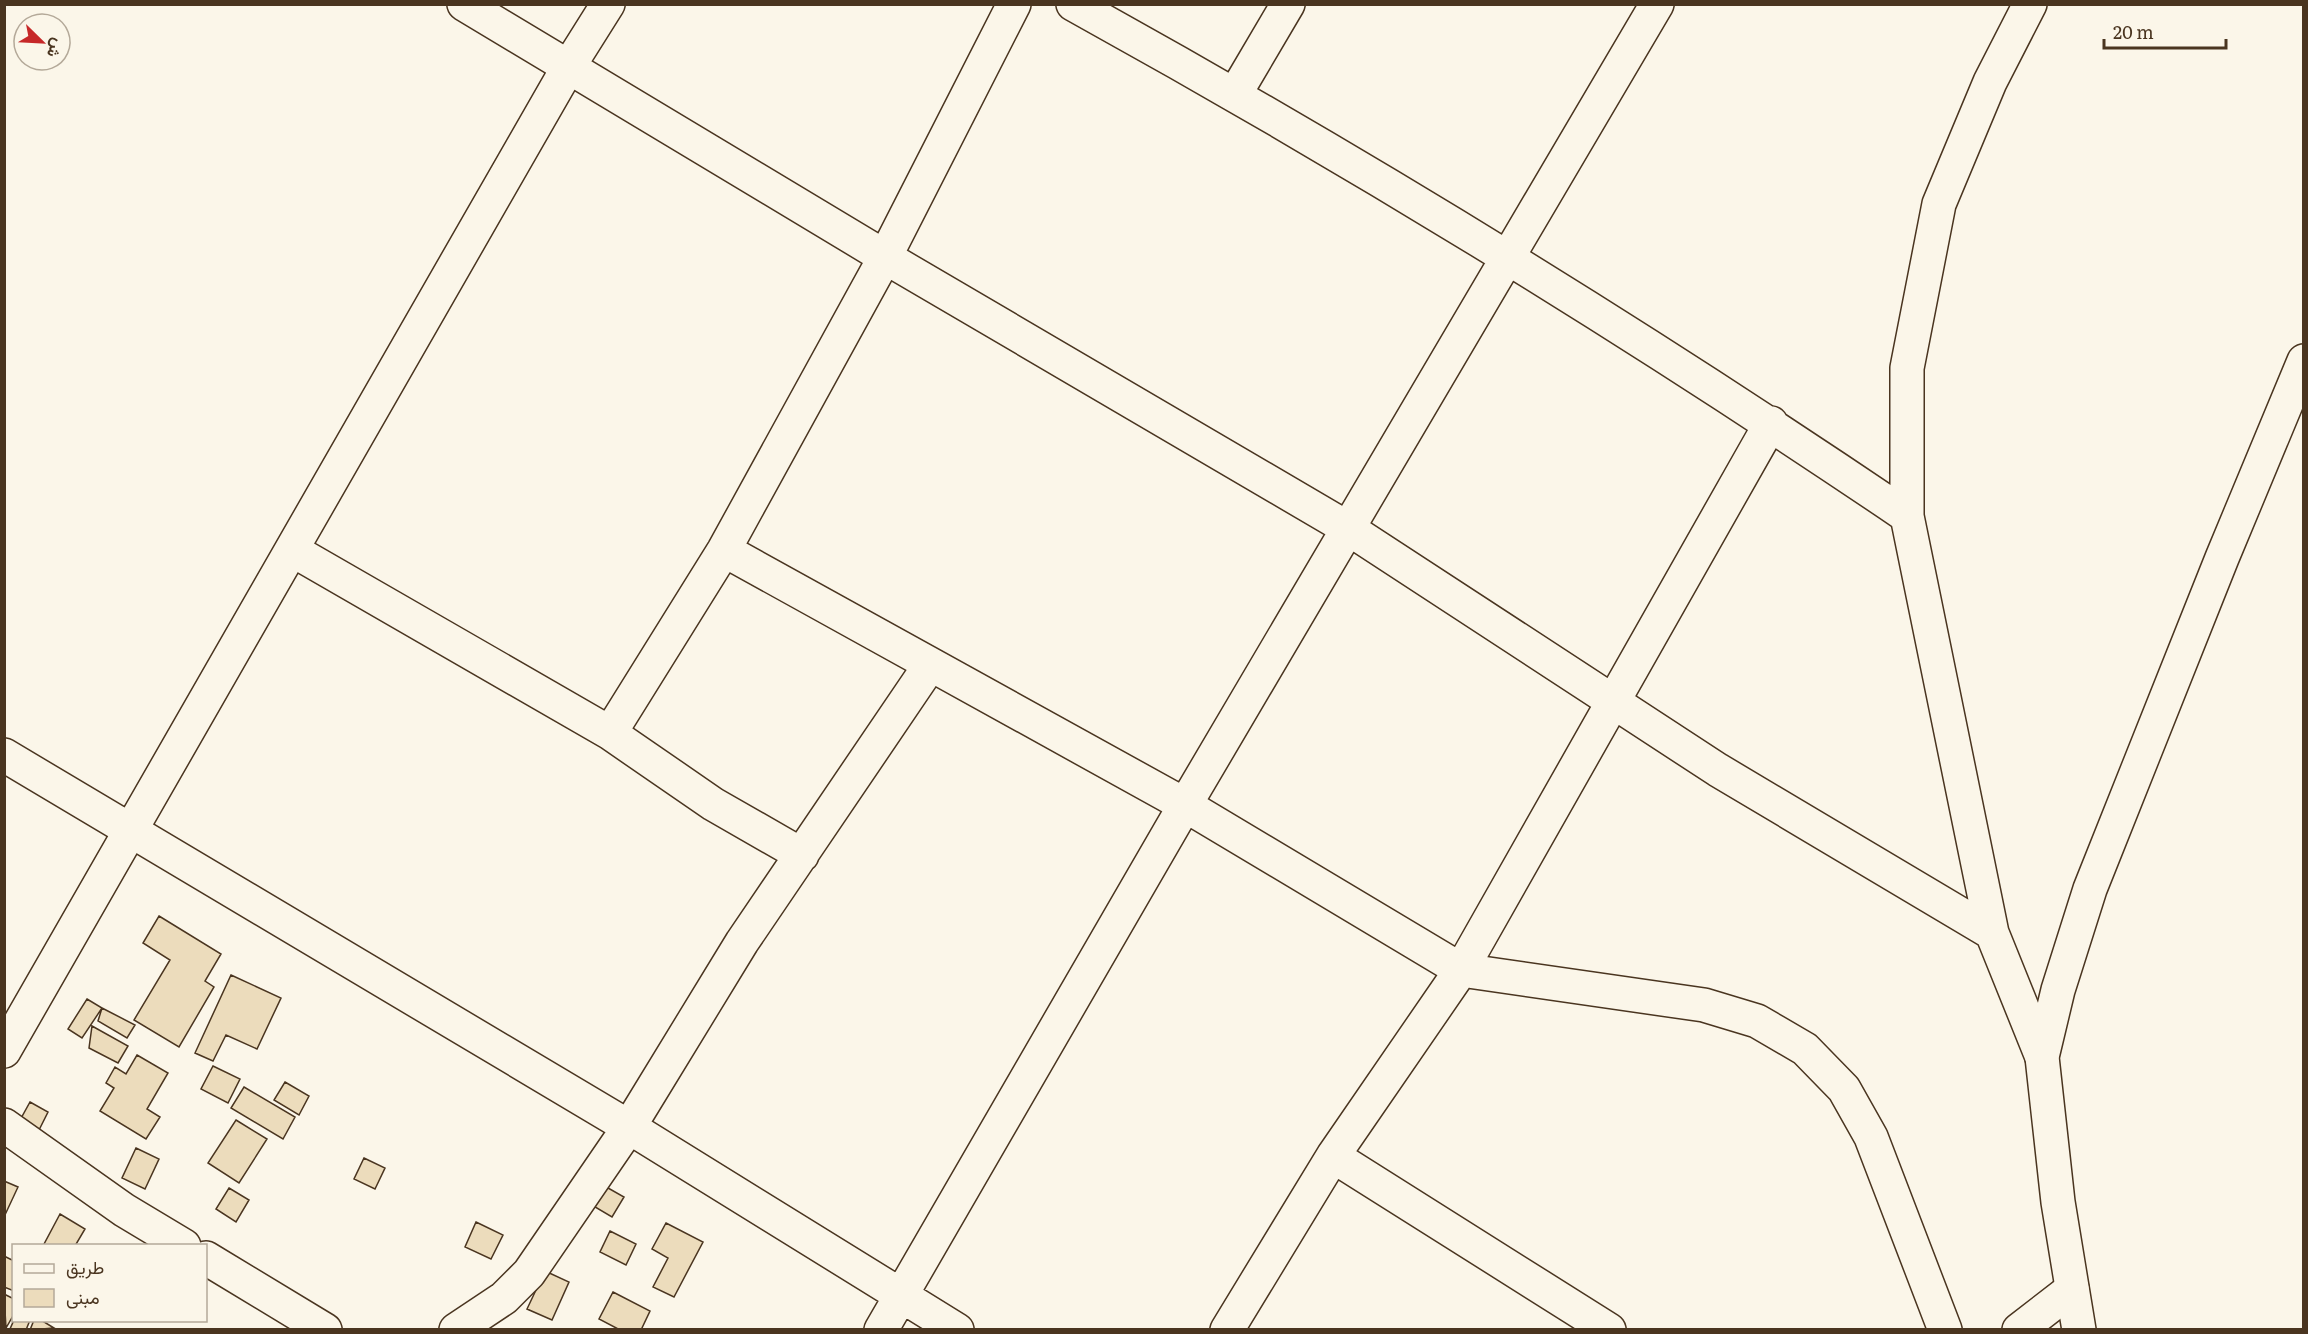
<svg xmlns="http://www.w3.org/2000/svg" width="2308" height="1334" font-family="Literata,Vazirmatn,serif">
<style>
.building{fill:#ecdcbc;stroke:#4a3520;stroke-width:1.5}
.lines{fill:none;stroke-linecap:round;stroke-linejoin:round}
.minor-casing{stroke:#4a3520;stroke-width:36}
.trunk-casing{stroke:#4a3520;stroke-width:36}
.minor{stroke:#fbf6e9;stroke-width:33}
.trunk{stroke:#fbf6e9;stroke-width:33}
</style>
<rect width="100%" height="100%" fill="#fbf6e9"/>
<!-- building -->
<path class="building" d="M159 916 221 954 205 981 214 987 179 1047 134 1020 170 960 143 943Z
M231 975 281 998 257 1049 226 1035 213 1061 195 1053Z
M87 999 102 1008 82 1038 68 1029Z
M102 1008 135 1025 127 1038 98 1021Z
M92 1026 128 1046 118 1063 89 1048Z
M137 1055 168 1073 147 1109 160 1117 146 1139 100 1111 114 1088 106 1083 115 1067 126 1074Z
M213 1066 240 1079 228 1103 201 1089Z
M285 1082 309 1096 299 1115 274 1100Z
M244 1087 295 1117 283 1139 231 1108Z
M30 1102 48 1112 38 1132 19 1122Z
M236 1120 267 1139 239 1183 208 1163Z
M136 1148 159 1159 145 1189 122 1178Z
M364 1158 385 1168 375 1189 354 1179Z
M4 1181 18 1187 4 1217Z
M601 1184 624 1197 612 1217 590 1204Z
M229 1188 249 1200 236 1222 216 1209Z
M60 1214 85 1229 75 1246H43Z
M476 1222 503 1235 491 1259 465 1247Z
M666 1223 703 1242 674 1297 653 1287 668 1258 652 1249Z
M610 1231 636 1244 626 1265 600 1252Z
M4 1256 14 1261V1291L4 1287Z
M545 1271 569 1282 552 1320 527 1309Z
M613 1292 650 1311 641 1330H620L599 1319Z
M4 1294 14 1299V1314L6 1328Z
M14 1320H30L26 1330H12L10 1329Z
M34 1320H41L54 1328 30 1330Z"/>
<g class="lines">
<!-- minor casing -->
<g class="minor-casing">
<path id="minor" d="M464 4 885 257 1349 529 1718 770 1992 933
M1073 4C1359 162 1637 333 1907 516
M2030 4 1990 82 1939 204 1907 368V516L1992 933 2042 1057
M1235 94 1288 4
M724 550 1185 805 1461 970 1704 1005 1757 1021 1805 1049 1844 1089 1871 1137 1945 1330
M294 551 610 733 713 804 802 855
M610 733 724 550 885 257 1014 4
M4 755 629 1127 957 1330
M4 1051 569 66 608 4
M4 1125 124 1210 184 1246
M1333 1156 1609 1330
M206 1258 325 1330
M456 1330 504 1298 529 1273 629 1127 742 942 930 665
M881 1330 1185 805 1657 4
M1227 1330 1333 1156 1461 970 1771 423
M2019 1330 2072 1289"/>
</g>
<!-- trunk casing -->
<g class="trunk-casing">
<path id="trunk" d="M2079 1330 2058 1202 2042 1057 2058 990 2090 889 2222 558 2304 361"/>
</g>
<!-- minor -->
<use href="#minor" class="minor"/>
<!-- trunk -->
<use href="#trunk" class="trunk"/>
</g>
<!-- border -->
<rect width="2308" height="1334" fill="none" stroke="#4a3520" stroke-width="12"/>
<!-- legend -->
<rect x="12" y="1244" width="195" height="78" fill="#fbf6e9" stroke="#b4a999" stroke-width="1.5"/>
<rect x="24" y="1264" width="30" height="9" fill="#fbf6e9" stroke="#b4a999" stroke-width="1.5"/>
<text x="66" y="1274" font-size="18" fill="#4a3520">طريق</text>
<rect x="24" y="1289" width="30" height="18" fill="#ecdcbc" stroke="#b4a999" stroke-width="1.5"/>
<text x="66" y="1304" font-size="18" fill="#4a3520">مبنى</text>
<!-- north arrow -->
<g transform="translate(42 42) rotate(114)"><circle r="28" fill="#fbf6e9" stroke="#b4a999" stroke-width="1.5"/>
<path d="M0-4.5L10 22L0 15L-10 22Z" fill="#c62828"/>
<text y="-9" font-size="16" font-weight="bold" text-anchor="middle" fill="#4a3520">ش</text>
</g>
<!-- scale -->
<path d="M2104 39v9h122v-9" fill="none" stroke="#4a3520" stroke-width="3"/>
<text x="2113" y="39" font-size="18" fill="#4a3520" stroke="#fbf6e9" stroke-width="4.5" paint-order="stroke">20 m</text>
</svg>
